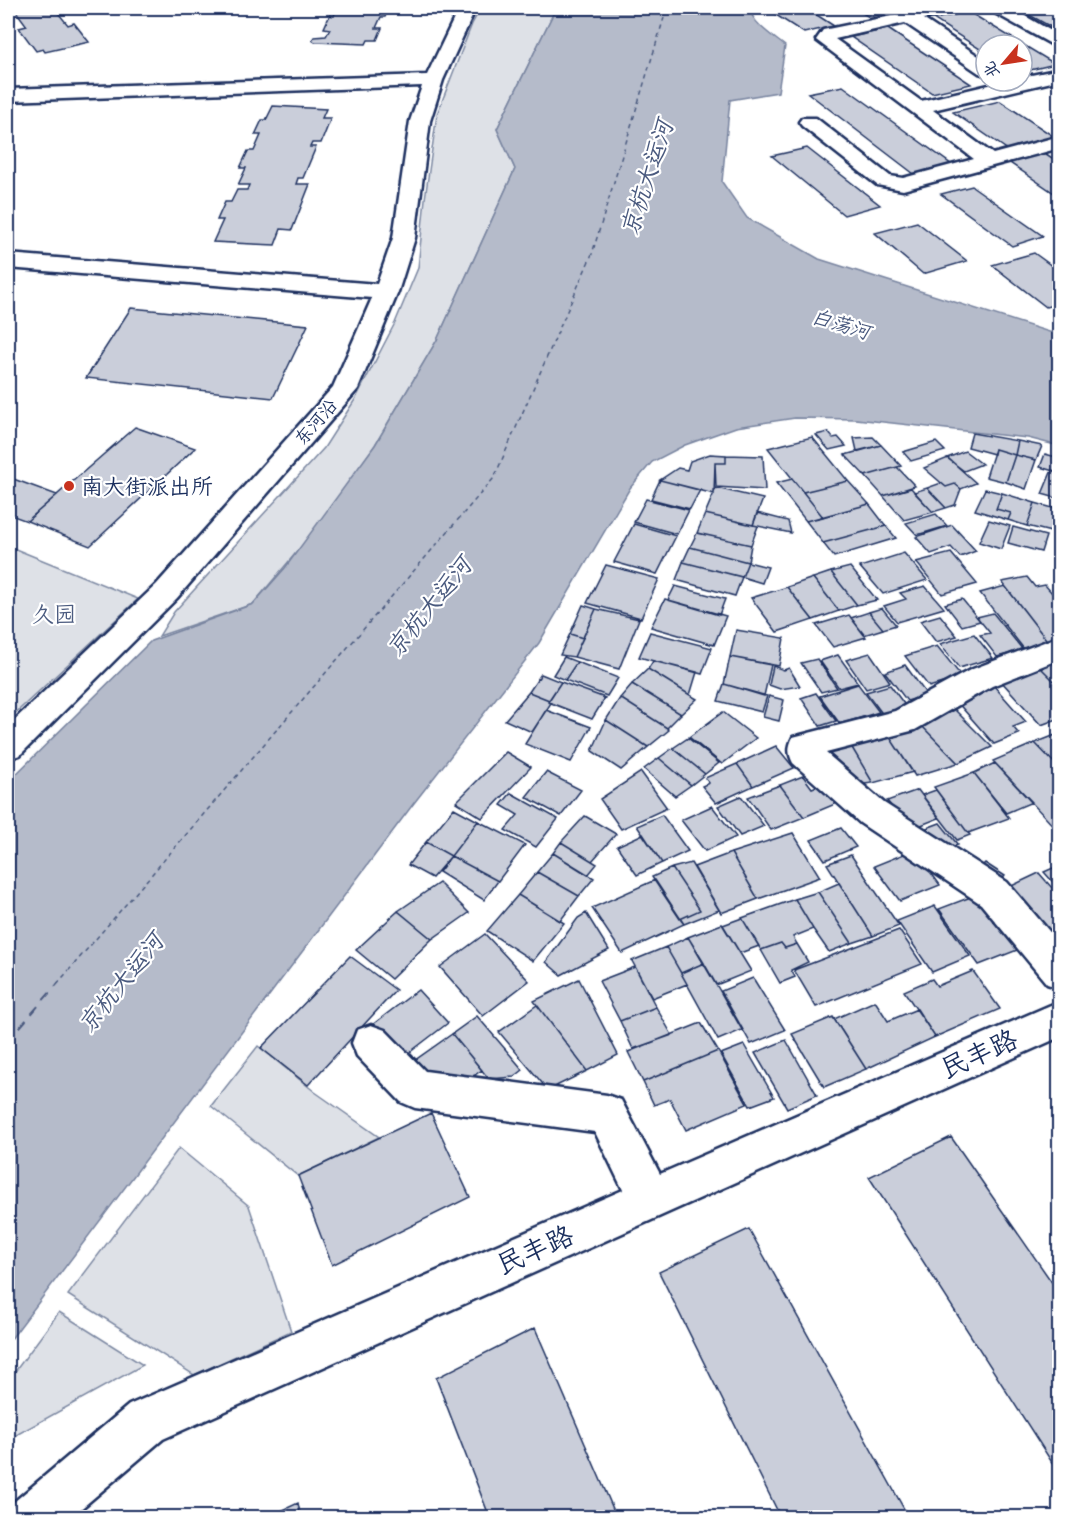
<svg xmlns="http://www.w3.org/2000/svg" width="1067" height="1525" font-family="'Comic Neue','LXGW WenKai TC',sans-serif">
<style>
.green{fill:#dee1e7;stroke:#7c88a2;stroke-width:1.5}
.water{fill:#b5bbca;stroke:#77839f;stroke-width:1.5}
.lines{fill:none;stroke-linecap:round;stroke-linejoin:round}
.ferry-far1{stroke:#49597e;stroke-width:1.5;stroke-dasharray:4.5 4;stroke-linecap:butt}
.ferry{stroke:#49597e;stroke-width:2;stroke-dasharray:10 8;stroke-linecap:butt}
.building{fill:#caceda;stroke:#1b2f5e;stroke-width:1.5}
.minor-casing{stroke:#1b2f5e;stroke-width:5}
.minor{fill:#fff;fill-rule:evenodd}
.poi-dot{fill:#c8321e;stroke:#fff;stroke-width:2}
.labels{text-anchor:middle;stroke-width:4.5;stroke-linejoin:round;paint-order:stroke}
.far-street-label{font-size:18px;fill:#1b2f5e;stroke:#fff}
.far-water-label{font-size:20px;font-style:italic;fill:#49597e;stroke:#fff}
.poi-label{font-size:22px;fill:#1b2f5e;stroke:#fff;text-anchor:start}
.park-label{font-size:22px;fill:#4c5c80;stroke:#fff}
.water-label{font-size:24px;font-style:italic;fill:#49597e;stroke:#fff}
.near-street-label{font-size:27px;fill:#1b2f5e;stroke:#fff}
</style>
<rect width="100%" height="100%" fill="#fff"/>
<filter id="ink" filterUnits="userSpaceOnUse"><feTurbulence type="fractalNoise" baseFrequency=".0167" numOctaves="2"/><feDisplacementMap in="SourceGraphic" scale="12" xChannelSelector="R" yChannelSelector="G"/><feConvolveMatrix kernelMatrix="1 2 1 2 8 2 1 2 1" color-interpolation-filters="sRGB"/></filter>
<g filter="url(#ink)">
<!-- green -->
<path class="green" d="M481 8H556L497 129 515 169 437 340 375 445 311 535 253 604 159 636 174 612 324 448 356 398 395 323 418 268 425 199 437 114 472 24Z
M8 546 138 599 8 720Z
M258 1046 315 1092 379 1137 298 1176 211 1106Z
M179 1148 249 1206 291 1331 194 1375 68 1295Z
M59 1312 143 1365 9 1439 8 1381Z"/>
<!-- water -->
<path class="water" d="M556 8H750C751 23 774 37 785 46L778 92 730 100 722 182 747 218 819 259 1059 335V446L1028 438 856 419 795 418 736 427 685 445 652 462 630 488 539 643 414 803 8 1343V782L151 641 253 604 285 568 375 445 437 340 515 169 497 129Z"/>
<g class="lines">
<!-- ferry-far1 -->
<path class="ferry-far1" d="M57 984 494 478 592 254 667 8"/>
<!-- ferry -->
<path class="ferry" d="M8 1041 59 982"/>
</g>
<!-- building -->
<path class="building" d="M8 8H54L68 25 74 23 89 42 45 52 43 49 36 51 19 28 27 26 16 11 8 13Z
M346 8 388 10 385 17H381L376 28H382L377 40H368L366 44 315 42 312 40 314 37 326 36 330 29 324 28 330 15 334 16 336 10 344 11Z
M806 8 834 26 804 33 776 15Z
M854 8H900L904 10 869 17Z
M1017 8H1060V32Z
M969 12 1055 64 1022 72V45H986V53L933 19Z
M888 29 971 84 932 93 851 37Z
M843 86 955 167 918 177 808 93Z
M1000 101 1056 138 1008 150 953 112Z
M273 106 326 109 322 118H331L321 143H312L310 147H316L303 178H298L296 184H310L292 230 281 229 275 245 213 242 223 220H217L225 202H231L237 190H247L249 185H238L246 168H240L248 151H254L261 135H255L262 120H266Z
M807 148 880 205 844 215 772 156Z
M1043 152 1060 163V197L1007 161Z
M972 186 1043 236 1012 246 941 194Z
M917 222 967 261 923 274 875 233Z
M1034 253 1060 272V303L1046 307 992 265Z
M131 308 308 325 273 398 86 378Z
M135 427 195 448 90 546 27 521Z
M828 432 833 438 838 437 846 446 829 450 816 435Z
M972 433 1018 441 1015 455 995 449 994 454 968 447Z
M812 437 848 481 803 492 768 448Z
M873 437 881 445 857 451 854 438Z
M1018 441 1042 446 1036 460 1015 455Z
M936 442 945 451 911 461 903 452Z
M881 445 901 466 865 476 845 455Z
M995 449 1015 455 1006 482 986 477Z
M965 451 982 464 964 471 947 458Z
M710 454 726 455V463H715L714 494 660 480 678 468 687 470 690 461Z
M1045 454 1060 458V473L1040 467Z
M726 455 763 456 765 490 716 487 715 463H726Z
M1015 455 1036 460 1026 489 1006 482Z
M948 458 976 483 961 489 955 484 946 487 924 468Z
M897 467 915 486 883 496 865 476Z
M1052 470 1060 473V499L1042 494Z
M8 477 57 495 27 521 8 514Z
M792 479 803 492 823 517 806 521 776 483Z
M660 480 700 490 690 509 651 499Z
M848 481 869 504 823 517 803 492Z
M941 483 946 487 955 484 961 489 955 505 946 508 927 488Z
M716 488 763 499 753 525 705 514Z
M911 488 933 512 904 520 883 496Z
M927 488 946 508 933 512 914 492Z
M985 489 1002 493 996 509 1011 513 1008 520 975 510Z
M1002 493 1035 503 1027 526 1008 520 1011 513 996 509Z
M646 499 689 510 677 534 634 522Z
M1035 503 1060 510 1055 533 1027 526Z
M869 504 886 526 823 543 806 521Z
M757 513 788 521 791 533 753 525Z
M705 514 758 526 751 545 697 533Z
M936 514 947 526 917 535 906 523Z
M989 520 1010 526 1001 549 979 542Z
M634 524 676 536 657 574 614 562Z
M952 525 976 551 960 557 951 547 931 554 916 537Z
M886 526 896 538 834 557 823 543Z
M1013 527 1046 536 1041 552 1008 543Z
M697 533 751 545 748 562 690 547Z
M690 547 748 562 742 577 683 562Z
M904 553 927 580 883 594 860 567Z
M951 553 977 584 942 594 916 562Z
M683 562 742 577 735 596 676 580Z
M748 562 768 567 762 583 742 577Z
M606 565 659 579 641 618 587 603Z
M850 567 877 600 857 605 831 572Z
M831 572 857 605 839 611 813 578Z
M1027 577 1035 587 1045 585 1060 602V640L1049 643 1002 582Z
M813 578 839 611 813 620 787 587Z
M675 586 725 599 719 615 668 600Z
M925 586 944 608 897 622 884 606 906 599 900 593Z
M1005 586 1049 643 1024 649 980 593Z
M787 587 813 620 777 632 751 598Z
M665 599 726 616 714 645 651 627Z
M962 599 980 621 962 626 945 604Z
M583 605 596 609 583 638 570 634Z
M882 608 896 625 883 629 869 612Z
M596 609 639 619 619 669 574 657Z
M869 612 883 629 864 635 851 618Z
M993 613 1023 650 997 657 980 635 990 633 977 617Z
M849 615 866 637 833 647 816 625Z
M940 615 957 636 936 642 920 621Z
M736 630 784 638 779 666 730 657Z
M650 632 712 648 702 674 639 657Z
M570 634 583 638 574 657 560 655Z
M974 634 993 658 959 668 940 644Z
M937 646 962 677 929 687 905 656Z
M870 653 890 682 866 689 846 660Z
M838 655 858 683 839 688 820 661Z
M564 657 577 662 565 680 553 675Z
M730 657 771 665 764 696 724 684Z
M817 659 837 688 821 692 801 663Z
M1060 659V687L1040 667Z
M653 661 697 672 690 695 648 669Z
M577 662 618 678 607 696 565 680Z
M905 665 927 695 907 701 885 672Z
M773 666 784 670 789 668 800 686 780 689 769 685Z
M1040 667 1060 687V718L1041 725 1001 681Z
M648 669 690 695 697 699 681 714 632 684Z
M541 674 561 682 549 700 529 692Z
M561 682 605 698 592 719 548 702Z
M632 684 681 714 667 728 620 698Z
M724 684 767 696 762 712 718 701Z
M858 684 879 712 840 724 820 696Z
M890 685 907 708 884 716 866 692Z
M994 686 1026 722 1013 727 1019 734 994 744 956 701Z
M529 692 549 700 548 702 551 703 532 732 505 720Z
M816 693 836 721 820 726 801 698Z
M769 696 784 700 779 721 763 717Z
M620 698 667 728 669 730 648 747 606 720Z
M954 709 992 747 958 763 921 725Z
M546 710 591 727 571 762 525 744Z
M723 712 756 738 722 764 689 737Z
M606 720 648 747 621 770 592 751Z
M921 725 958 763 915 776 889 736Z
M1058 734 1060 736V769L1035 743Z
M889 736 913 772 873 783 851 746Z
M688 738 719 763 705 774 673 748Z
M1035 743 1060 769V829L1057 830 993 761Z
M776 746 794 768 753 786 737 764Z
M851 746 873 783 856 785 823 753Z
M673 748 705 774 691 785 659 758Z
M506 752 531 767 482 818 456 802Z
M659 758 691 785 675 796 644 769Z
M995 763 1032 802 1006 813 974 773Z
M737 764 753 786 716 803 702 786 709 783 705 778Z
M546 772 581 790 561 816 526 797Z
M641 772 667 808 621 829 600 799Z
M974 773 1009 818 968 833 934 787Z
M803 776 812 788 825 783 840 802 804 817 780 785Z
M780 785 804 817 771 830 748 797Z
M918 790 939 818 911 829 887 801Z
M936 790 968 833 970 835 957 840 922 795Z
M511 793 558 819 536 847 505 830 518 815 501 805Z
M741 796 764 826 740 836 718 806Z
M712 806 736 837 705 851 681 820Z
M454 808 478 821 451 856 426 842Z
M662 815 688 851 662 863 637 826Z
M585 816 616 834 592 861 561 842Z
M478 821 525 845 498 881 451 856Z
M940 823 958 845 944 850 916 832Z
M841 828 856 847 825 860 811 840Z
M793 833 820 877 758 899 731 853Z
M643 834 662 863 637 875 617 846Z
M426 842 451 856 432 878 408 865Z
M561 842 597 864 588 875 553 853Z
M914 850 940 885 900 901 874 866Z
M553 853 594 878 579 896 537 872Z
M731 853 758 899 721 913 694 867Z
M851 855 899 926 873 936 827 864Z
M451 856 498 881 484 900 439 872Z
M691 863 719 910 684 924 680 919 700 910 672 868Z
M985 863 1005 876 996 886 976 872Z
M1060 865V890L1044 872Z
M672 868 700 910 680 919 652 877Z
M537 872 579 896 560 921 518 895Z
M1039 873 1060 897V955L1005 889Z
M655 880 684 924 622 953 592 908Z
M439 883 469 913 432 939 398 911Z
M839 883 873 936 852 943 818 892Z
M818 892 852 943 829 952 813 929 795 899Z
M984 892 1025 947 979 965 939 909Z
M518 895 564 923 533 961 487 931Z
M795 899 813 929 793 937 797 944 785 948 781 943 761 950 742 918Z
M935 906 970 956 932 972 897 921Z
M398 911 432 939 391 979 356 950Z
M586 913 609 950 561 975 546 962 578 918Z
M742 918 759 946 740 953 723 925Z
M722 924 751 971 716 985 688 937Z
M899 930 922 964 816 1007 794 970Z
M485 934 529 981 483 1016 440 967Z
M688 937 704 963 681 973 666 947Z
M781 943 785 948 797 944 808 962 791 970 795 977 780 983 761 950Z
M666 947 687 984 652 998 632 961Z
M350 956 396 990 308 1085 261 1048Z
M704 963 742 1030 718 1040 681 973Z
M635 967 656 1007 620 1021 599 981Z
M973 971 1000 1009 935 1037 904 991 932 979 937 986Z
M753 978 785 1030 751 1044 721 991Z
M579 979 618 1055 587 1071 534 1001Z
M418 990 448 1023 401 1059 372 1025Z
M875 1001 888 1021 917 1009 935 1037 866 1069 834 1019Z
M537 1005 587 1071 548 1090 499 1032Z
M656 1007 672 1035 633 1049 620 1021Z
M477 1016 523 1070 514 1077 489 1079 452 1034Z
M833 1017 866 1069 824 1087 792 1034Z
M701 1023 718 1051 643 1082 628 1052Z
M452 1034 482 1070 463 1083 420 1075 411 1063Z
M786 1040 817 1095 787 1108 755 1053Z
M744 1045 774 1097 750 1106 721 1054Z
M718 1051 747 1104 686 1130 670 1099 654 1105 643 1082Z
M431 1113 470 1197 332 1265 298 1176Z
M951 1137 1060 1294V1475L869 1177Z
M749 1229 909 1518H781L659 1272Z
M535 1328 617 1518H490L436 1378Z
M298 1503 301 1518H266Z"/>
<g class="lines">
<!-- minor casing -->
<g class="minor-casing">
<path id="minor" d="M459 8H476L443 80 430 121 415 238 398 292 358 389 177 598 20 755 8 759V726L157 584 333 387 372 298 8 268V254L377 284 393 238 410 121 422 86 8 101V89L427 75Z
M930 8H960L958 12 923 19 986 61V75L979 73 905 23 835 39 921 101 1006 81H1022V77L1060 69V80L933 110 993 154 1060 136V148L903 190 877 185 802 126 799 122 802 118H816L890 176 903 178 974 159 816 40 823 30Z
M990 8H1011L1060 36V49L993 12Z
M1060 636V659L992 686 915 730 826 753 884 803 1007 882 1060 944V988L1047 984 981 904 860 823 793 763C788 753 788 747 793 737L895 711 970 670Z
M1060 1001V1037L163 1439 70 1518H8L15 1501 129 1405 623 1190 595 1132 415 1108 401 1102 357 1056 352 1043 357 1030 371 1025 385 1030 425 1071 607 1095 621 1100 660 1174Z"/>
</g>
<!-- minor -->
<use href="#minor" class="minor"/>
</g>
</g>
<!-- markers -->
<circle class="poi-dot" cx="69" cy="486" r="6"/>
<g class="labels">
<!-- far-street labels -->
<g class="far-street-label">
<text transform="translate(316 422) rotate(-49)" y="6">东河沿</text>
</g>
<!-- far-water labels -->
<g class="far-water-label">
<text transform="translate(841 324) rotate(17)" y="7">白荡河</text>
</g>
<!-- poi labels -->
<g class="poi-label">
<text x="81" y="494">南大街派出所</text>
</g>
<!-- park labels -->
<g class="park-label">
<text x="54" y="622">久园</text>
</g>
<!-- water labels -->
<g class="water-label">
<text transform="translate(647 178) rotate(-72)" y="8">京杭大运河</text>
<text transform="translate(429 607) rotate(-51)" y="8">京杭大运河</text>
<text transform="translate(121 983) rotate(-51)" y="8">京杭大运河</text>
</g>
<!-- near-street labels -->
<g class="near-street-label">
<text transform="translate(979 1054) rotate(-24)" y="9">民丰路</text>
<text transform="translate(535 1250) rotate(-24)" y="9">民丰路</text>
</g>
</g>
<!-- margin -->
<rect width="1067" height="1525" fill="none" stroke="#fff" stroke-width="30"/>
<rect x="15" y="15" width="1037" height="1495" fill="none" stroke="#1b2f5e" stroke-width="2" filter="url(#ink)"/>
<!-- north arrow -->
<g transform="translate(1004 63) rotate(241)"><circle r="28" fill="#ffffff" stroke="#a4acbf" stroke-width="1.5"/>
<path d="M0-4.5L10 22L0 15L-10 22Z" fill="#c8321e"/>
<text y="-9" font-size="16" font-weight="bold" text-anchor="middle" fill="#1b2f5e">北</text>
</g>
</svg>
